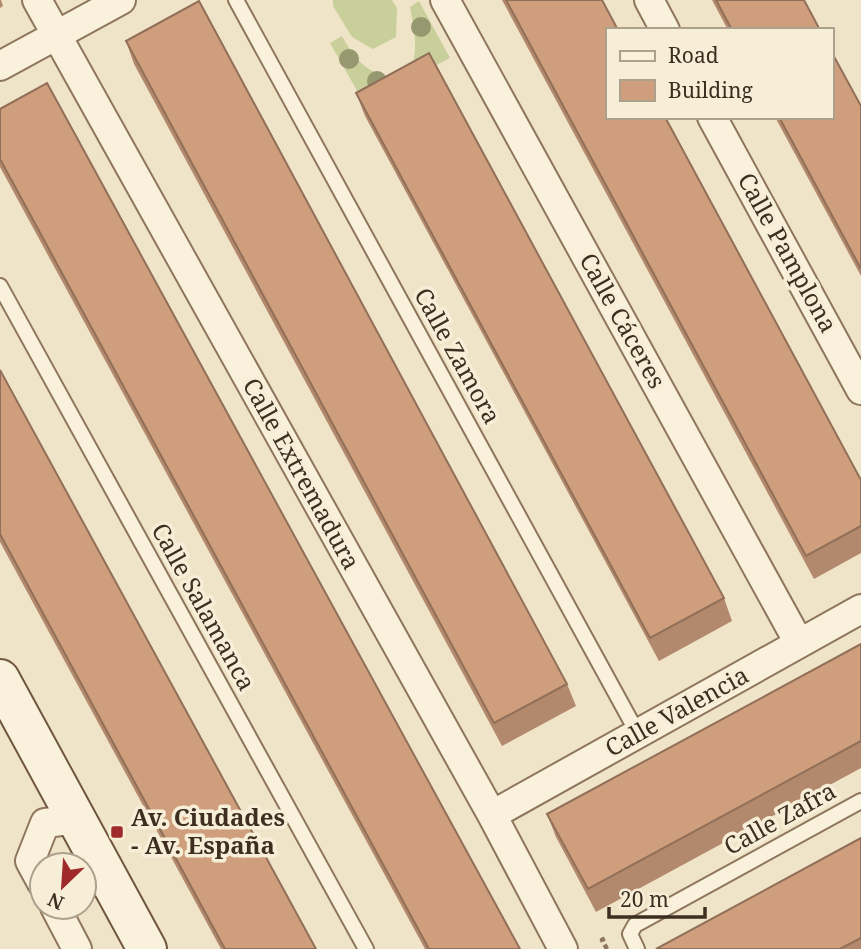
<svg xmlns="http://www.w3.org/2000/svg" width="861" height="949" font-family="'Noto Serif',serif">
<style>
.green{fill:#c9cf9b}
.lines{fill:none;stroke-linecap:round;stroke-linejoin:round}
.lane-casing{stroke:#8d765c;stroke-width:18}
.street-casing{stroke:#8d765c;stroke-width:32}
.secondary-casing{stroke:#6f573f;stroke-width:42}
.path{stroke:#8d765c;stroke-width:4.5;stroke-dasharray:5 3.5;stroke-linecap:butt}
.lane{stroke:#faf1dc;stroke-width:14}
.street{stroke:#faf1dc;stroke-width:28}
.secondary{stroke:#faf1dc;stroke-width:38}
.tree{fill:#96986f}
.wall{fill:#b2896c}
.building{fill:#cf9f7d;stroke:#916f58;stroke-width:2}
.poi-dot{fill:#9e2a2b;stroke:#f7eed8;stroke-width:2.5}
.labels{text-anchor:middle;stroke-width:7;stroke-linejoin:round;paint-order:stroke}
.street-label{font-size:24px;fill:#3d2e20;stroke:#f7eed8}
.poi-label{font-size:24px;font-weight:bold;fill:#3d2e20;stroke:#f7eed8;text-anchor:start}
</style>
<rect width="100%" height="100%" fill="#f0e4c8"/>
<!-- green -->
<path class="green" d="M333 0H392L397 8 396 37 373 49 352 37 333 6Z
M419 1 450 58 415 76C411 62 416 56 415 42 415 30 412 18 410 7Z
M342 36C353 57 366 72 389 78L364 103 330 43Z"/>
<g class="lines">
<!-- lane casing -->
<g class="lane-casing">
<path id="lane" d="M236 0 638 734
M0 286 366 949
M637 949 630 934 635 925 861 801"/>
</g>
<!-- street casing -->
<g class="street-casing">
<path id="street" d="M37 0 492 815 563 949
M445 0 799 643
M649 0 665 30
M0 66 121 0
M712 117 861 390
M492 815 861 609
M42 883 30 861 45 823 78 819
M55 907 77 949"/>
</g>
<!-- secondary casing -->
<g class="secondary-casing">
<path id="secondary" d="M0 679 147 949"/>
</g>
<!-- path -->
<path class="path" d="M607 949 602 940 607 937"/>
<!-- lane -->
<use href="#lane" class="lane"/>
<!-- street -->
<use href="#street" class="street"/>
<!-- secondary -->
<use href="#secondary" class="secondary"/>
</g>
<!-- trees -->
<g class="tree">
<circle cx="421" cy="27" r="10"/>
<circle cx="349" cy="59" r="10"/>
<circle cx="377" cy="81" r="10"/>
</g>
<!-- wall -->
<path class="wall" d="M0 0H1L3 6 0 8Z
M502 0H602L861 480V553L814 579Z
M712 0H804L820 30H728Z
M126 41 567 684 576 706 502 746 134 64Z
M356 93 724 598 732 621 659 661 365 116Z
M861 106V276L775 117H831Z
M0 109 520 949H425L0 167Z
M0 370 316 949H221L0 542Z
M861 644V768L596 912 556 837 547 814Z
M861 838V949H656Z"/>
<!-- building -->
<path class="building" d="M506 0H602L618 30H607V117H665L861 480V526L806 556Z
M716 0H804L820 30H732Z
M199 1 567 684 494 723 126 41Z
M831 51 861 106V269L779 117H831Z
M429 53 724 598 650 638 356 93Z
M47 83 520 949H429L0 159V109Z
M0 370 316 949H225L0 534Z
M861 644V741L588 889 547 814Z
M861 838V938L840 949H656Z"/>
<!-- markers -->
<rect class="poi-dot" x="110" y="825" width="14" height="14" rx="3.5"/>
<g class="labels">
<!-- street labels -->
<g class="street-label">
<text transform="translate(787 253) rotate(61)" y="8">Calle Pamplona</text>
<text transform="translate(622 321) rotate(61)" y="8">Calle Cáceres</text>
<text transform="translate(457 356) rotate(61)" y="8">Calle Zamora</text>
<text transform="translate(301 474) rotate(61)" y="8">Calle Extremadura</text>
<text transform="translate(203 607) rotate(61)" y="8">Calle Salamanca</text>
<text transform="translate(677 712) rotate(-29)" y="8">Calle Valencia</text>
<text transform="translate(780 819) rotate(-29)" y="8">Calle Zafra</text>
</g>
<!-- poi labels -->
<g class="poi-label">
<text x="131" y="826">Av. Ciudades<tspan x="131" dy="28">- Av. España</tspan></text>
</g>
</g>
<!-- legend -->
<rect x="606" y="28" width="228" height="91" fill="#f7eed8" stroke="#ada18e" stroke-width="2"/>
<rect x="620" y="51" width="35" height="10" fill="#faf1dc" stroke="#ada18e" stroke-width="2"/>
<text x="668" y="63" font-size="21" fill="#3d2e20">Road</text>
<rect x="620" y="80" width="35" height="21" fill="#cf9f7d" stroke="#ada18e" stroke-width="2"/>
<text x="668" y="98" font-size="21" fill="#3d2e20">Building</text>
<!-- north arrow -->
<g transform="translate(63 886) rotate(205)"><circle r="33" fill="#f7eed8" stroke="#ada18e" stroke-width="2"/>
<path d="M0-5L12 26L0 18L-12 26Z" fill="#9e2a2b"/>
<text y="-10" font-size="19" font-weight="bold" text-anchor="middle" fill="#3d2e20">N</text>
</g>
<!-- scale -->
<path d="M609 907v10h96v-10" fill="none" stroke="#3d2e20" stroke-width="3.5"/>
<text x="620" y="907" font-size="21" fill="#3d2e20" stroke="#f7eed8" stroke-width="5" paint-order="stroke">20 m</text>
</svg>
